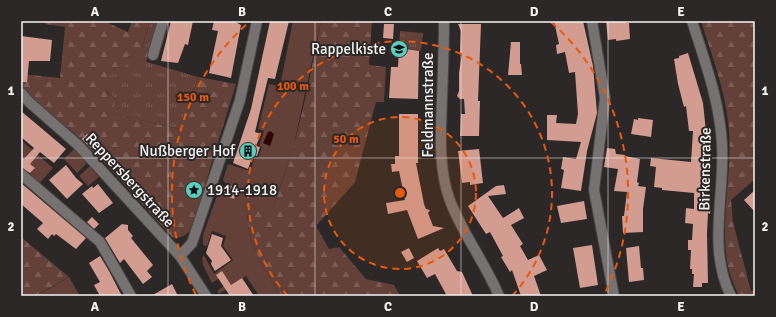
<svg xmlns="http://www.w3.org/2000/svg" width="776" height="317" font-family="Signika,sans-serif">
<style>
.grass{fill:url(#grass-tufts)}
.forest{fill:url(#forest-firs)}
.garden{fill:#634038}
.water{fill:#2d0502}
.building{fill:#d29c91}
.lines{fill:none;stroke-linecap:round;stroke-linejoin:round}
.minor-casing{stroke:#494646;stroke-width:12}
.tertiary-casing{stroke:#494646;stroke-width:12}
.minor{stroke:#767271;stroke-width:10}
.tertiary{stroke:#767271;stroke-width:10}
.grid{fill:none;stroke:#f6f3f3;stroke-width:1;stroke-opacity:0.55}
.ring{fill:none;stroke:#e8590c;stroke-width:2;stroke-dasharray:7 5}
.labels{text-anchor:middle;stroke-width:4;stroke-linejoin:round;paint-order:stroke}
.poi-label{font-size:15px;fill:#f6f3f3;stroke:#2b2827;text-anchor:end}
.street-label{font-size:15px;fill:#f6f3f3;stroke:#2b2827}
.centre{fill:#e8590c;stroke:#2b2827;stroke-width:2}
.ring-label{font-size:12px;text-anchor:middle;font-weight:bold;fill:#e8590c;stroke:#2b2827;stroke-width:4;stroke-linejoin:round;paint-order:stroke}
.neatline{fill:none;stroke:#f6f3f3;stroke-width:1.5}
.grid-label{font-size:13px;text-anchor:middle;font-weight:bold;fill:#f6f3f3}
</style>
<defs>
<pattern id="grass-tufts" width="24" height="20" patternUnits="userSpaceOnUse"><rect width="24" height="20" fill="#634038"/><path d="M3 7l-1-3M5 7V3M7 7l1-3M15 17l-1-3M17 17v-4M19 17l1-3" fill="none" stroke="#7a5c55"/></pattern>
<pattern id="forest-firs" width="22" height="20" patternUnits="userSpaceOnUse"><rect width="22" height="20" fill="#634038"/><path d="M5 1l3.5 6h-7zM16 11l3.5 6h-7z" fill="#7a5c55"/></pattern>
</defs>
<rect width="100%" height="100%" fill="#2b2827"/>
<!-- grass -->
<path class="grass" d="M150 21H158L149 53 142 48Z
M400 31 423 33 421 51C411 51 407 47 399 46Z
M127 56 198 77 183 130 111 113 116 98C98 90 103 71 122 73Z"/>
<!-- forest -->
<path class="forest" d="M46 21H107L106 22 128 32 132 21H150L142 47 149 53 146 62 128 56 122 74C104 70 98 92 116 98L112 113 131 118 133 115 138 114 141 120 182 130 198 77 236 84 193 224C189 234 184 238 173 238L99 157 73 132 33 100 21 85V74L60 78 65 27 45 24Z
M321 21H372L369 65 386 67 384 102H376L355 182 316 226 329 249 339 247 366 279 394 285 400 296H281L258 258 249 233 246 203 270 212C277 199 281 184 286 169 302 121 311 71 321 21Z
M701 21H755V179L731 200 733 222 751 291 755 290V296H739C734 285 729 273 727 261 720 215 734 167 728 121 724 87 711 53 701 21Z
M21 237 69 277 35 296H21Z"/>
<!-- garden -->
<path class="garden" d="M293 21H321L293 148 271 213 246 203 249 233 258 258 281 296H259L246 276 219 294 217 291 229 282 224 275 212 283 203 265 202 258 204 255 214 274 233 260 223 246 226 236 212 231 207 246 203 245V235L218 193 234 199 238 188 226 184 223 180 228 164 250 171 255 157 258 158 262 147 259 146 264 131 258 129 269 84 280 86Z
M21 140 53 168 39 184 29 175 35 168H21Z
M74 149 87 163 77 173 64 159Z
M90 166 99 177 88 186 79 176Z
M69 277 80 296H36Z"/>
<!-- water -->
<path class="water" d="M270 131 274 134 270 146 263 143 268 132Z"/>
<!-- building -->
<path class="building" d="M171 21H193L188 45 185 44 178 63 161 61Z
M214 21H234L241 25 231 78 209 73 218 31 212 30Z
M270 21H289L275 79 268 78 255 132 261 134 256 146 260 147 257 156 253 155 248 169 233 163 251 109Z
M554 21H583L593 66 597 113 587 151 581 191 561 188 564 170 561 169 563 157 576 159 581 142 547 140V115H557L556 123 576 124 578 114 575 72 569 73 565 52 557 54 556 45 559 44Z
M606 21H625L626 23H629L630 39 616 41V39L608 40Z
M384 24H394L393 39 383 38Z
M458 24H481L478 101H480L479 136H460L461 114H465L464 99H460L457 96 459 91V73L462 53H460L461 31Z
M21 36 52 40 50 61H29L27 82H21Z
M511 42H520V64H521L522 75H508Z
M399 48 419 51 418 99 389 98 391 67H398Z
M688 53 703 103 706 132 704 163 709 164 705 205 711 206 710 214 708 213 707 234 708 283H702V287H693L694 274H692V269H690L691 250H688V240H692L693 224 685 223 686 208 694 209V193L662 190V188L654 187 656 167 650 166 651 158 691 162 693 131H689L686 106 684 107 678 84 674 59 679 58V56Z
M21 111 66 149 54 163 40 152 30 164 35 168 30 173 21 168V156L24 159 34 148 21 137Z
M399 114H418V163H416L424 204 426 209 430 210 428 213 433 226 444 228 418 239 407 210 388 214 386 203 405 200 399 171 392 172 391 164H395V156H399Z
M638 118 653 120 651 137 631 134 634 119 638 120Z
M87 134 105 151 99 157 82 139Z
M607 148 615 149 616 154 625 155V156L640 159 637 182 639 183 638 186 646 187 643 209V232L623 233 622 216H624L627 192 614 191 618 169 604 167Z
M479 149 483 183 470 185V182L462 183 458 151Z
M66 165 76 178 83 184 67 199 49 180Z
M21 183 86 238 76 249 56 234 54 236 52 234 48 239 37 229 43 223 21 204Z
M98 184 113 203 99 213 82 194 92 186 93 188Z
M226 184 238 188 234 199 223 195Z
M504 185 506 194 488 196 503 218 519 208 524 218 511 225 523 244 520 246 528 260 539 255 547 270 534 276 541 296H521L512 270 510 272 501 257 503 256 490 232 486 234 468 206 496 186Z
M755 190V212L744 200Z
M584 201 587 219 561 223 557 206Z
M92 217 99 224 94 229 87 222Z
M122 224 128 225V230L133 236 131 238 153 265 147 271 152 277 143 284 124 259 120 263 105 238Z
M212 234 223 238 221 246 231 260 215 271 211 264 212 261 206 253Z
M592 245 598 285 580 288 573 248Z
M639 246 641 268H643L644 280 629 282 626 248Z
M409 248 414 258 407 262 401 252Z
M438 248 440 251 444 249 457 271 462 272 473 296H447L435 274 427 278 417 261Z
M100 256 109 271 122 296H100L94 285 100 282 89 263Z
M222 271 231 285 242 278 254 296H230L216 275Z
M172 284 178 296H151Z"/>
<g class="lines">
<!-- minor casing -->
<g class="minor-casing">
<path id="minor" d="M592 21 605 98 594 190 614 296
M692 21C705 62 720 102 722 145 725 195 707 249 731 296
M153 55 163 21
M21 93 29 102 78 145 180 256 206 296
M21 174 100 242 131 296
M180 256 192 243 240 100 257 21"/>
</g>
<!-- tertiary casing -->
<g class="tertiary-casing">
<path id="tertiary" d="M444 21C444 47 443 72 442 98 441 131 438 166 449 198 461 232 485 262 499 296"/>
</g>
<!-- minor -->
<use href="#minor" class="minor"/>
<!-- tertiary -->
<use href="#tertiary" class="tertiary"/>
</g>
<!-- grid -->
<path class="grid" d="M168 21V296M315 21V296M461 21V296M608 21V296M21 158H755"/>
<!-- distance rings -->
<circle cx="400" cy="193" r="76" fill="#e8590c" fill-opacity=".12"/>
<g class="ring">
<circle cx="400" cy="193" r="76"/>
<path d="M288 296A152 152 0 1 1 512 296"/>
<path d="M196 295A228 228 0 0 1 249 22M551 22A228 228 0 0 1 604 295"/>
</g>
<!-- icons -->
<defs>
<g id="school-disc" transform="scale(0.9)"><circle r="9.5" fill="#5acebd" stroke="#2b2827"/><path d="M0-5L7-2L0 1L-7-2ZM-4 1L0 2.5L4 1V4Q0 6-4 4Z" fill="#111"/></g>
<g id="building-disc" transform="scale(0.9)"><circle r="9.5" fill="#5acebd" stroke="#2b2827"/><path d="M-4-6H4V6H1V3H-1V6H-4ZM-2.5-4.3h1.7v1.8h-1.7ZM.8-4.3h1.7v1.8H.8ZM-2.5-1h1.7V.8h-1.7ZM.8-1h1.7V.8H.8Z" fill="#111"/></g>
<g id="sight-disc" transform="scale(0.9)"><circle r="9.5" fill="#5acebd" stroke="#2b2827"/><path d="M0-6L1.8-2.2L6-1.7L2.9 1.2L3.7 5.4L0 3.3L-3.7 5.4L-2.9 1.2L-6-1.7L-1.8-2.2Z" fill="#111"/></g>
</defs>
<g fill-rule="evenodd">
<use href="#school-disc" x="399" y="49"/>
<use href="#building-disc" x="248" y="151"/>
<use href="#sight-disc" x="194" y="190"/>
</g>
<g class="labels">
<!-- poi labels -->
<g class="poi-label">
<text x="386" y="54">Rappelkiste</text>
<text x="235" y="156">Nußberger Hof</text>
<text x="207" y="195" text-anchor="start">1914-1918</text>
</g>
<!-- street labels -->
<g class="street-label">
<text transform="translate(428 105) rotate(-90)" y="5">Feldmannstraße</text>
<text transform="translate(705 169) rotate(-89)" y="5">Birkenstraße</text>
<text transform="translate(130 180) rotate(47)" y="5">Reppersbergstraße</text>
</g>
</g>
<circle cx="400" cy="193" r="6" class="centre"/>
<g class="ring-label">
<text x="293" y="90">100 m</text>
<text x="193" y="101">150 m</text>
<text x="346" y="143">50 m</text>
</g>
<!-- border -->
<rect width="776" height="317" fill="none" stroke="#2b2827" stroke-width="44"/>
<rect x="22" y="22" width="732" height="273" class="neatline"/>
<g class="grid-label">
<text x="95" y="16">A</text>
<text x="242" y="16">B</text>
<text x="388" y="16">C</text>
<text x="534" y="16">D</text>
<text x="681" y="16">E</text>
<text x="11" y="95">1</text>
<text x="765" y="95">1</text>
<text x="11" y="231">2</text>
<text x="765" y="231">2</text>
<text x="95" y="311">A</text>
<text x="242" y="311">B</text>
<text x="388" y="311">C</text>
<text x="534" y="311">D</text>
<text x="681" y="311">E</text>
</g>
</svg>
